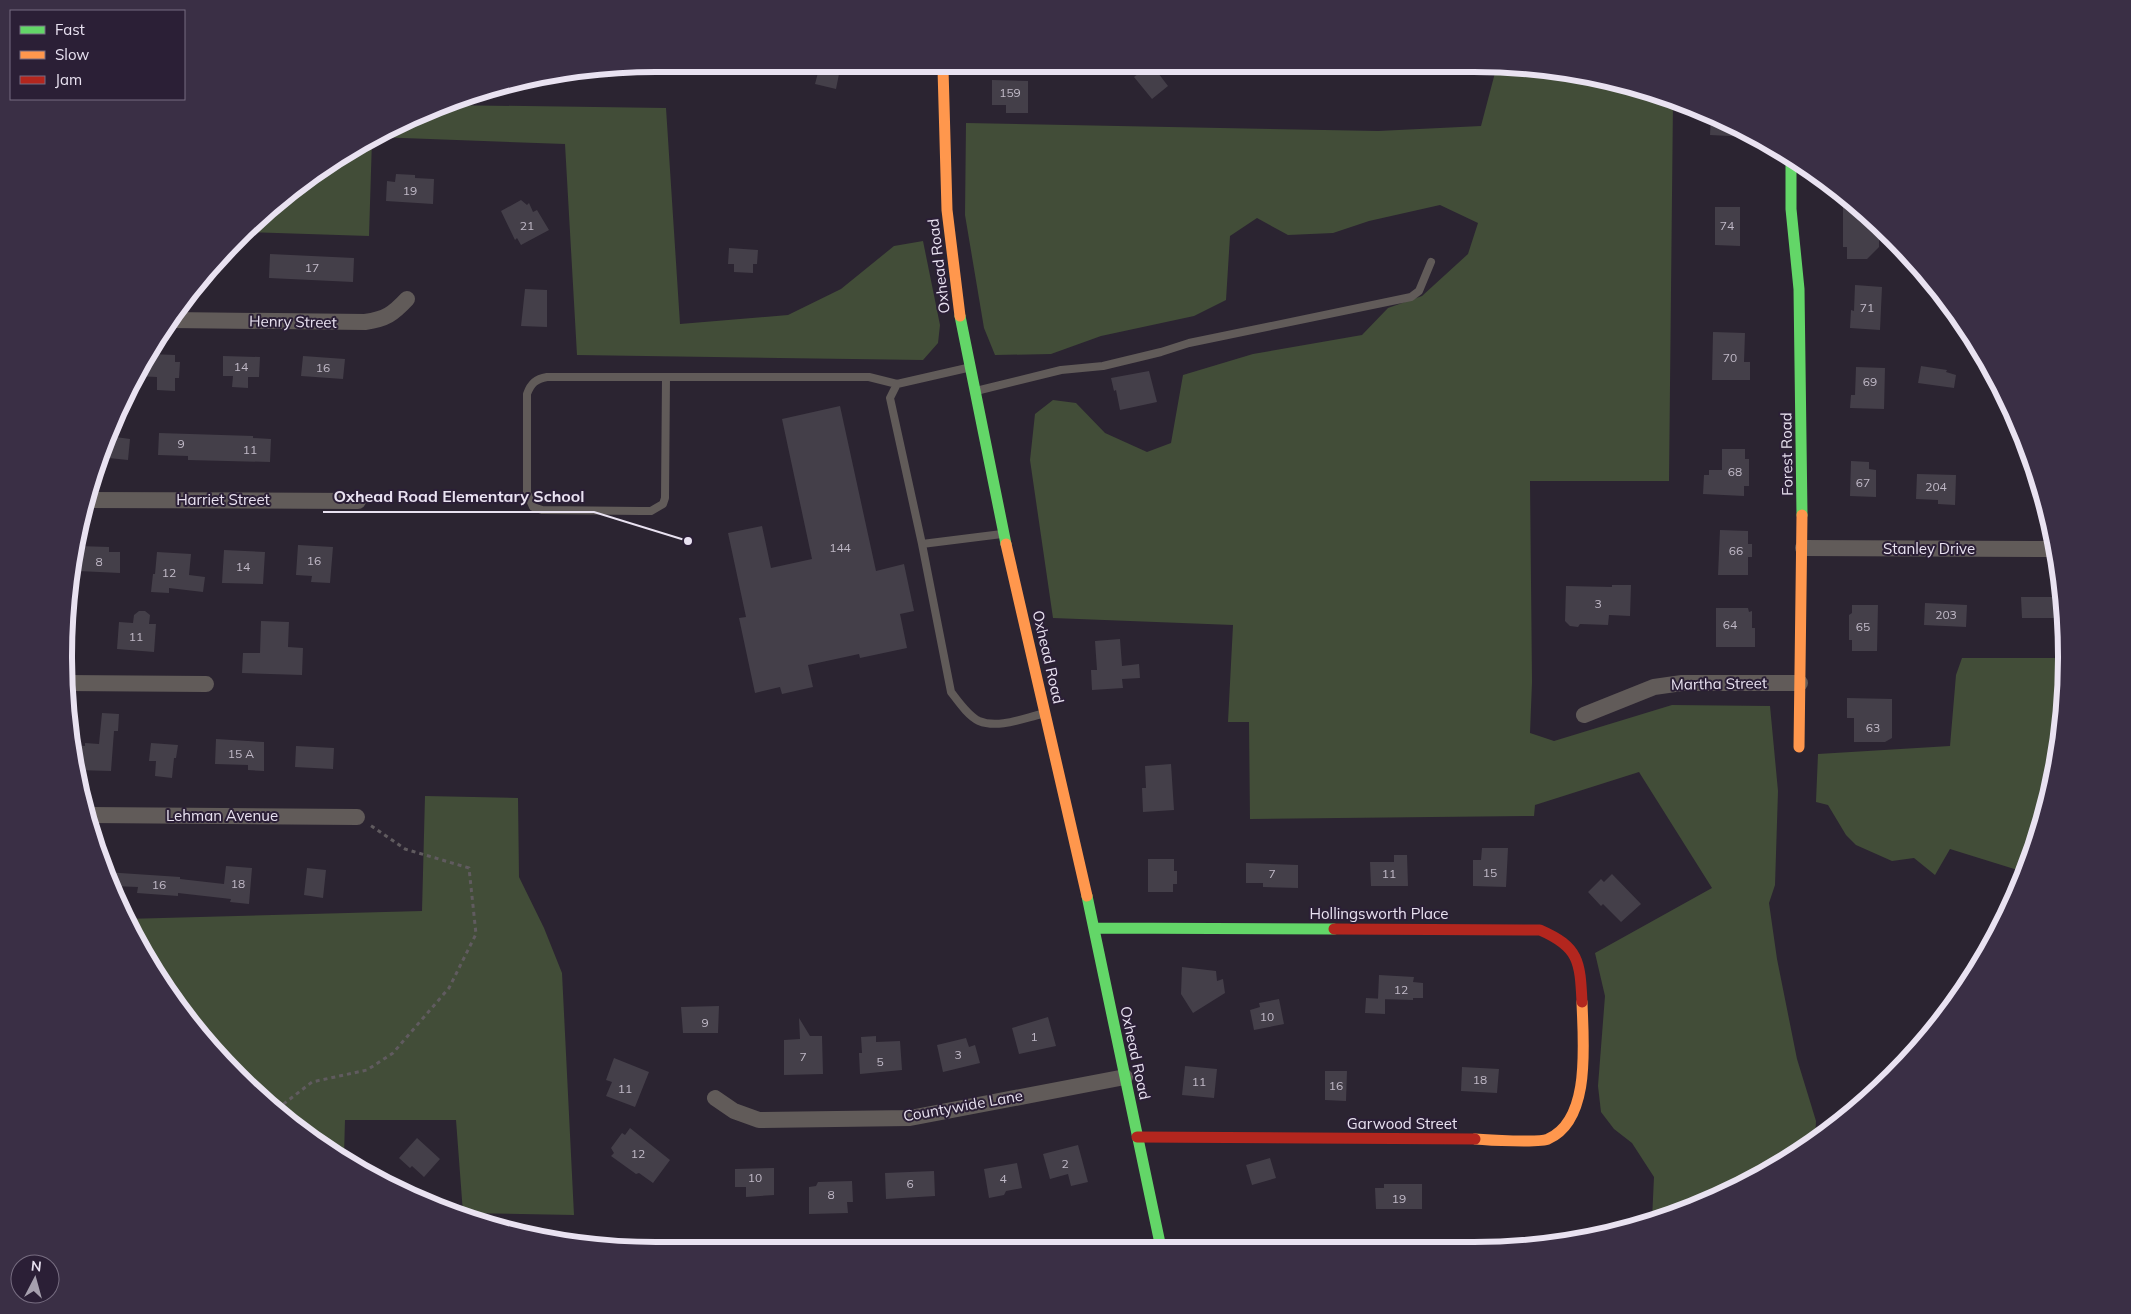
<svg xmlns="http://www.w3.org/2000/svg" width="2131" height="1314" font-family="Mulish,sans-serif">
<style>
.green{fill:#424d38}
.building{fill:#443f49}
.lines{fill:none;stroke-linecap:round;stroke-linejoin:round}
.path{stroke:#605b5f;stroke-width:3;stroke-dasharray:4 4;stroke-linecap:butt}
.lane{stroke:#615b59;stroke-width:8}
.street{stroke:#615b59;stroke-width:16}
.fast{stroke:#63d668;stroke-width:11}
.slow{stroke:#ff974d;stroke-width:11}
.jam{stroke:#b3261e;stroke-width:11}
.labels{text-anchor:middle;stroke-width:4;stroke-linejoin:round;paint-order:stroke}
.number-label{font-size:12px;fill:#c0b9c7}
.street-label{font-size:15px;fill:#e9e2f1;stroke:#2b1f36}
.rim{fill:none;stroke:#e9e2f1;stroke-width:6}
.leader{fill:none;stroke:#e9e2f1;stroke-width:2}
.callout-dot{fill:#e9e2f1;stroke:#2b1f36;stroke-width:2}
.callout-label{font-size:16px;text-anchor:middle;font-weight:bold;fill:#e9e2f1;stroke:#2b1f36;stroke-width:4;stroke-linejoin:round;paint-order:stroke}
</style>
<rect width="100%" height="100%" fill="#2b2431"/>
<!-- green -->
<path class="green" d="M1496 69H1551L1673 101 1669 481H1530L1532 682 1530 733 1554 741 1672 705 1770 706 1778 791 1775 885 1769 903 1777 959 1797 1059 1816 1121 1815 1139 1770 1171 1652 1220 1654 1177 1632 1143 1614 1129 1601 1112 1598 1086 1605 996 1595 953 1712 888 1639 772 1535 805 1534 816 1250 819 1249 722H1228L1233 625 1053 618 1030 460 1035 414 1053 400 1076 403 1105 433 1147 452 1171 443 1183 375 1253 354 1362 335 1388 308 1422 296 1468 254 1478 223 1440 205 1369 221 1333 233 1288 235 1257 218 1230 236 1226 300 1194 316 1101 336 1051 354 995 355 984 328 965 215 966 123 1378 131 1481 126Z
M444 105 666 108 680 324 788 315 841 289 894 246 923 241 940 325 938 343 923 360 577 355 565 144 376 137 394 125Z
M372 139 369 236 250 232 296 186Z
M1962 658H2065L2066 696 2047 810 2024 872 1950 849 1935 875 1914 858 1892 861 1856 845 1846 835 1828 805 1816 802 1818 754 1950 746 1956 675Z
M425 796 518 798 519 877 544 928 562 973 574 1215 463 1213 456 1120H345L344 1155 296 1128 186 1018 125 919 422 911Z"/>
<!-- building -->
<path class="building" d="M819 69H840L836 89 815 84Z
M1144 69H1155L1168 86 1152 99 1134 77Z
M992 80 1028 81V113H1006V105H992Z
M1711 115 1728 125 1749 137 1710 135Z
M396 174 415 175V178L434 179 433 204 386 201 387 181 395 182Z
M1843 194 1879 228V247L1867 259H1847V247H1843Z
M521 200 527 205 529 203 533 212 537 210 549 230 521 245 517 238 515 240 501 211Z
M1715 207H1740V246L1715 245Z
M729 248 758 250 757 264H753V273L734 272V264H728Z
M270 254 354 258 353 282 269 278Z
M1855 285 1882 287 1880 330 1850 328 1851 310 1854 311Z
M525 289 547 290V327L521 326Z
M1713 332 1745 333 1744 362H1750V380H1712Z
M150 354 175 355V362H180L179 378H175V391L157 390V377L136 376Z
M223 356 260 357 259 377H248V388L232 387 233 376H223Z
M303 356 345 359 343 379 301 376Z
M1921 366 1947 370 1946 372 1956 375 1954 388 1918 383Z
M1856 367 1885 368 1884 409 1850 408 1851 395H1855Z
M1149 371 1157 402 1120 410 1116 390 1114 391 1111 378Z
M840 406 876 571 904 564 914 611 900 614 907 648 860 658 859 654 808 665 813 687 782 694 780 687 755 693 739 618 746 617 728 533 762 526 771 568 812 559 782 419Z
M159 433 253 436V438L271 439 270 462 188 460V456L158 455Z
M108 436 130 439 128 460 99 457Z
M1722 449H1745V459H1749V486H1744V496L1703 494 1704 475H1709V470H1722Z
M1851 461 1869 462V469L1876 470V497L1850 496Z
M1917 474 1956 475 1955 505 1938 504V500L1916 499Z
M1720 530 1748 531V544H1752V557H1748V575H1718Z
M298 545 333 547 330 583 311 582 312 576 296 575Z
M78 546 109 547V552H120V573L78 571Z
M224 550 265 552 263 584 222 583Z
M157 552 191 554 189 575 205 577 203 592 169 588V593L151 592 153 574H155Z
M1612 585H1631L1630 616 1609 615 1608 625 1580 624 1578 627 1570 626 1565 621 1566 586 1612 587Z
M2021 597H2063V618H2022Z
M1925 603 1967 605 1966 627 1924 625Z
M1852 605H1878L1877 651H1852V640H1849V615L1852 613Z
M1716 608H1748L1749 612 1752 611V628H1755V647H1716Z
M139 611H145L150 615 149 624H156L154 652 117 649 119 622 133 623 134 615Z
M261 621 289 622 288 647 303 648 302 675 242 673 243 653H260Z
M1120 639 1122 666 1139 664 1140 678 1122 679 1123 688 1092 690 1091 670H1097L1095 641Z
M1847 698 1892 699V738L1885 742H1854V718H1847Z
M102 713 119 714 118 731H114L111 771 77 770 73 751H75V745L85 746V743L99 744Z
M216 739 264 742V771L248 770V765L215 764Z
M151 743 178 745 176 758H174L172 778 155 776 156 761H149Z
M296 746 334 748 333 769 295 767Z
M1171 764 1174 810 1143 812 1142 788H1146L1145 766Z
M1482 848H1508L1506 887 1473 886V860H1481Z
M1394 855H1407L1408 886H1371L1370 862H1394Z
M1148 859H1174V871H1177V884H1173V892H1148Z
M1246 863 1298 865V888L1263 887V883H1246Z
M226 866 252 868 249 904 230 902 231 899 178 893V896L137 893 138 887 111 886 105 872 180 877V879L224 884Z
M307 868 326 870 323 898 304 895Z
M1612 874 1641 904 1621 922 1603 904 1601 906 1588 892 1601 879 1604 882Z
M1182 967 1216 971 1217 981 1223 979 1225 993 1193 1013 1181 994Z
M1379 975 1414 977 1413 982 1423 983V998H1413V1000L1378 999Z
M1366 998 1385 999V1014L1365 1013Z
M1279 999 1284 1024 1254 1030 1250 1010 1260 1007 1259 1003Z
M719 1006 718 1033H683L681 1007Z
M1048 1017 1056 1046 1019 1054 1012 1028Z
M799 1018 810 1036H822L823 1074 784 1075V1040L800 1039Z
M876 1036V1042L900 1041 902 1070 860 1074 859 1053H862L861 1037Z
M966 1038 969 1047 975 1045 980 1063 943 1072 937 1045Z
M614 1058 649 1072 635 1107 606 1096 612 1082 606 1080Z
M1185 1066 1217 1069 1214 1098 1182 1095Z
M1462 1067 1499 1069 1497 1093 1461 1091Z
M1325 1071H1347L1346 1101 1325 1100Z
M630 1128 670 1160 653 1183 639 1173 636 1174 611 1156 614 1153 611 1148 622 1133 625 1135Z
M417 1138 440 1159 424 1177 412 1166 410 1168 399 1158Z
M1078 1145 1088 1182 1071 1186 1068 1174 1050 1179 1043 1154Z
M1270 1158 1276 1178 1252 1185 1246 1165Z
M1017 1163 1022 1188 1006 1191 1004 1195 989 1198 984 1169Z
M774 1168V1195L746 1197V1187H735V1169Z
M934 1171 935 1196 886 1199 885 1173Z
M852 1181 853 1202H847L848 1213 809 1214V1187L816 1186 818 1182Z
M1384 1184H1422V1209H1376L1375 1188H1384Z"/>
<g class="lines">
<!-- path -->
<path class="path" d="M277 1109 312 1082 367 1070 393 1053 449 988 476 934 469 868 405 849 370 825"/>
<!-- lane -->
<path class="lane" d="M967 368 897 384 890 398 922 544 951 692C958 701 968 716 979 721 998 729 1024 718 1042 714
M666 377 665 498 663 504 651 511H641L542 510 533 507 527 493V394C531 383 536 379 547 377H869L897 384
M976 391 1061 370 1103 366 1161 352 1189 343 1411 297 1419 291 1431 262
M922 544 1002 534"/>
<!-- street -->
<path class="street" d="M171 320 365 322C386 319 393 314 407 299
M87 500 358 501
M1803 548 2055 549
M65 683 206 684
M1584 715 1654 687 1682 683H1800
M88 815 357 817
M715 1098 734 1111 759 1120 910 1118 1125 1077"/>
<!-- fast -->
<path class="fast" d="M1791 161V209L1799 289 1802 515
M960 316 1006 544
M1087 896 1161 1248
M1094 928 1334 929"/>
<!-- slow -->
<path class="slow" d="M943 69 947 210 960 316
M1006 544 1087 896
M1799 747 1802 515
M1475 1139C1486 1140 1541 1143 1548 1139 1592 1120 1583 1041 1582 1002"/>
<!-- jam -->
<path class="jam" d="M1334 929 1540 930C1579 947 1580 961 1582 1002
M1137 1137 1475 1139"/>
</g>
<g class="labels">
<!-- number labels -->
<g class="number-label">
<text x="1010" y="97">159</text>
<text x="410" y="195">19</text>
<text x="527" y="230">21</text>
<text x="1727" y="230">74</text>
<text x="312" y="272">17</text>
<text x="1867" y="312">71</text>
<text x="1730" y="362">70</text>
<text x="241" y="371">14</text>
<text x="323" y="372">16</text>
<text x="1870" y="386">69</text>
<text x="181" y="448">9</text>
<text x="250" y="454">11</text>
<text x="1735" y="476">68</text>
<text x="1863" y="487">67</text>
<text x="1936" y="491">204</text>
<text x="840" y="552">144</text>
<text x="1736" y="555">66</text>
<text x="314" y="565">16</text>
<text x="99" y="566">8</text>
<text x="243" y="571">14</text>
<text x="169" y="577">12</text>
<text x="1598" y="608">3</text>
<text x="1946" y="619">203</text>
<text x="1730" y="629">64</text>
<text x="1863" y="631">65</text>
<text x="136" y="641">11</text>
<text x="1873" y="732">63</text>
<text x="241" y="758">15 A</text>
<text x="1490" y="877">15</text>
<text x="1272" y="878">7</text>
<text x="1389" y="878">11</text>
<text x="238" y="888">18</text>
<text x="159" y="889">16</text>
<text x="1401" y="994">12</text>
<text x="1267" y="1021">10</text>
<text x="705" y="1027">9</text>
<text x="1034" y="1041">1</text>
<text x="958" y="1059">3</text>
<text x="803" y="1061">7</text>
<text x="880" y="1066">5</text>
<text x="1480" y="1084">18</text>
<text x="1199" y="1086">11</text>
<text x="1336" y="1090">16</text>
<text x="625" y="1093">11</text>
<text x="638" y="1158">12</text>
<text x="1065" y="1168">2</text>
<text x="755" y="1182">10</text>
<text x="1003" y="1183">4</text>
<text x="910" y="1188">6</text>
<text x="831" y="1199">8</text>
<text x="1399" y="1203">19</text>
</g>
<!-- street labels -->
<g class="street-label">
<text transform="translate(939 266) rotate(-97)" y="5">Oxhead Road</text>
<text transform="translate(293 322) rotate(1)" y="5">Henry Street</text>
<text transform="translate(1787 454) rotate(-91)" y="5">Forest Road</text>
<text x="223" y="505">Harriet Street</text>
<text x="1929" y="554">Stanley Drive</text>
<text transform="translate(1048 657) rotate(77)" y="5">Oxhead Road</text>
<text transform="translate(1719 684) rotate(-1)" y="5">Martha Street</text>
<text x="222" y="821">Lehman Avenue</text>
<text x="1379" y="919">Hollingsworth Place</text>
<text transform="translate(1135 1053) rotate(78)" y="5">Oxhead Road</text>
<text transform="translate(963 1106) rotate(-10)" y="5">Countywide Lane</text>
<text x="1402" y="1129">Garwood Street</text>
</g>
</g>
<!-- crop -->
<path d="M0 0H2131V1314H0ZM656 72H1474A584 584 0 0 1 2058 656V658A584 584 0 0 1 1474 1242H656A584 584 0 0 1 72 658V656A584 584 0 0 1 656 72Z" fill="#3a2f45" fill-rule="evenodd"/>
<path class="rim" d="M656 72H1474A584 584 0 0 1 2058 656V658A584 584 0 0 1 1474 1242H656A584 584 0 0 1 72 658V656A584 584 0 0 1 656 72Z"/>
<!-- callouts -->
<path class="leader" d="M688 541L594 512H323"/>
<circle class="callout-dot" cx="688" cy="541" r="5"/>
<g class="callout-label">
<text x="459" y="502">Oxhead Road Elementary School</text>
</g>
<!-- legend -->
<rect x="10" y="10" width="175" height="90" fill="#2b1f36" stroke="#776d81"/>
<rect x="20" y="26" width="25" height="8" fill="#63d668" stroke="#776d81"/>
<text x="55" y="35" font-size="15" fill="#e9e2f1">Fast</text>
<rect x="20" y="51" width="25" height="8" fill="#ff974d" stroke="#776d81"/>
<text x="55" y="60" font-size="15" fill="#e9e2f1">Slow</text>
<rect x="20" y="76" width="25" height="8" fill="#b3261e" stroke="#776d81"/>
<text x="55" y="85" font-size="15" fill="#e9e2f1">Jam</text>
<!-- north arrow -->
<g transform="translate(35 1279) rotate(6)"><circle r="24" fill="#2b1f36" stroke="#776d81"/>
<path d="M0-4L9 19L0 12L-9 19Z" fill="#a6a0ae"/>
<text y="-8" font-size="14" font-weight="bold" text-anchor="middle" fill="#e9e2f1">N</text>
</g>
</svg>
